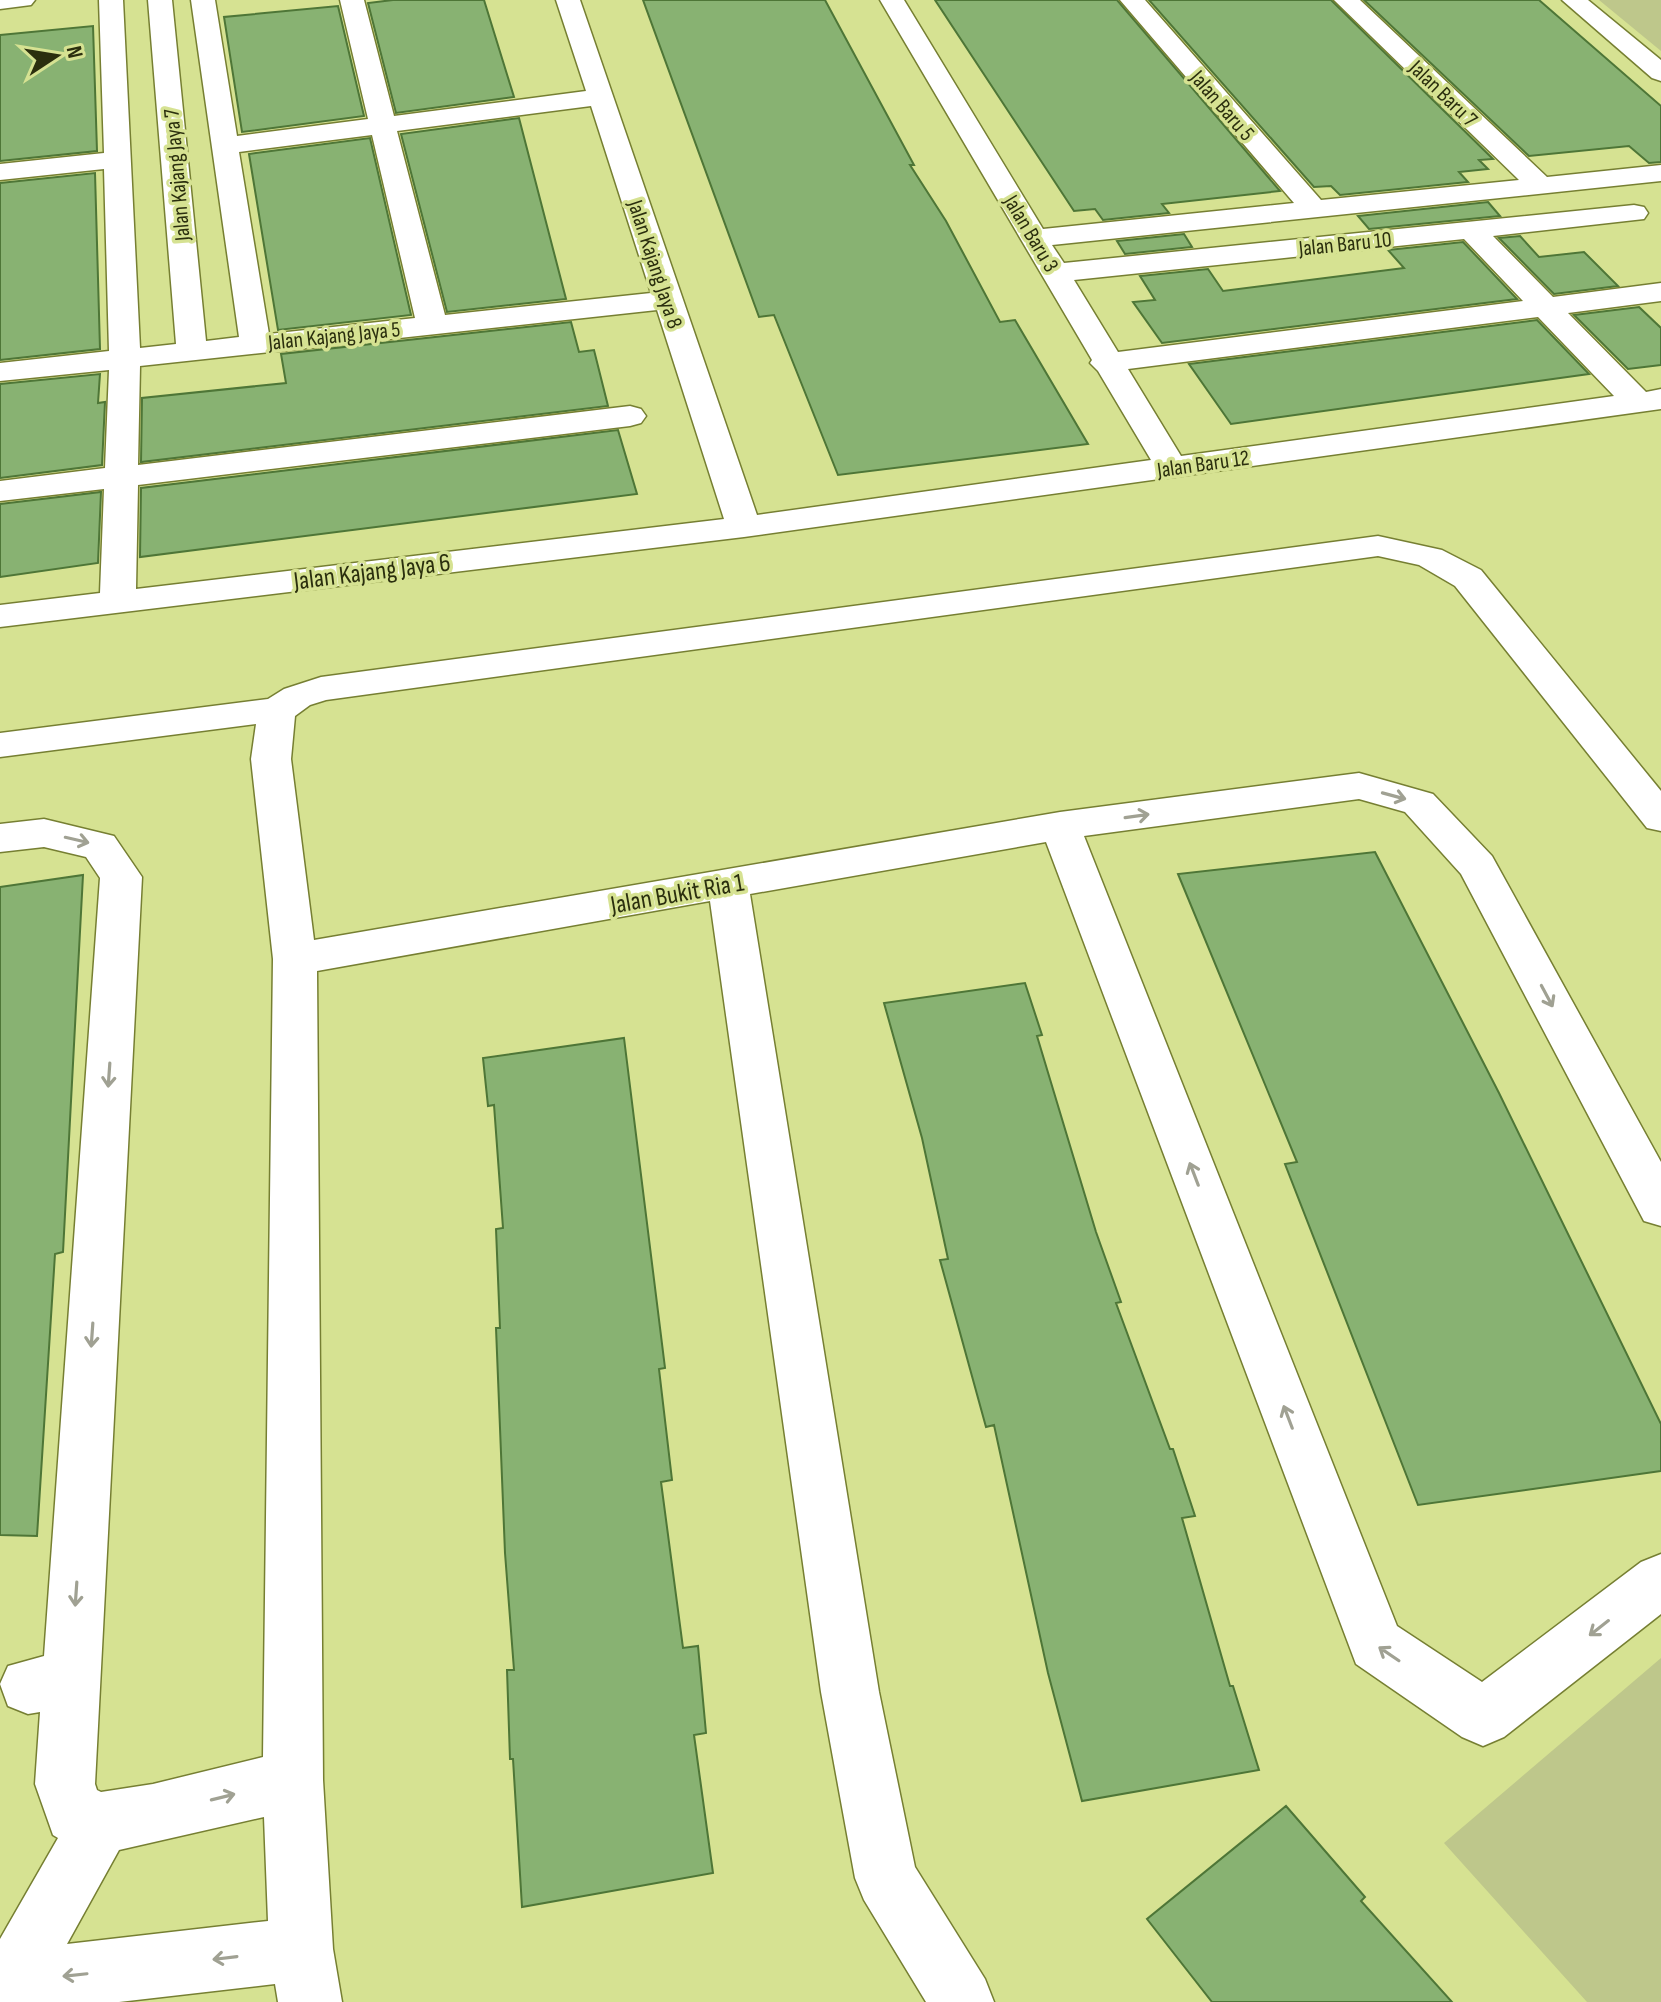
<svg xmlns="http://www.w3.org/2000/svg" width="1661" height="2002" font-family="'Sofia Sans Condensed',sans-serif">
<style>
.green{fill:#bec78b}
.building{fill:#88b272;stroke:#4e7637;stroke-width:2}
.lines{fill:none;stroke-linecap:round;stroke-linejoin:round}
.minor-casing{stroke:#767f32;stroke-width:3}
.minor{fill:#fff;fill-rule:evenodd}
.oneway{stroke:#a0a193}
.labels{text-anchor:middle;stroke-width:7;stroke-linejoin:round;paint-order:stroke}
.far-street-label{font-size:22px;fill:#2b2f0e;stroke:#d6e292}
.street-label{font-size:26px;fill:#2b2f0e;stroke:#d6e292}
</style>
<rect width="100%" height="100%" fill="#d6e292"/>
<!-- green -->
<path class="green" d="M1599 0H1661V51Z
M1661 1658V2002H1587L1444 1843Z"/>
<!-- building -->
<path class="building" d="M393 0H484L514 97 396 113 368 3Z
M643 0H825L914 165H910L946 221 1000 322 1015 320 1088 444 838 475 774 315 759 317Z
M935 0H1117L1280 191 1162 204 1169 213 1103 220 1095 209 1074 211Z
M1149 0H1331L1493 159 1479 160 1488 169 1459 172 1468 182 1340 195 1331 186 1314 187Z
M1364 0H1539L1661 106V162L1649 163 1629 146 1529 156Z
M338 6 364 116 242 132 224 17Z
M93 26 97 151 0 161V35Z
M519 118 566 299 447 312 401 134Z
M370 138 411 315 278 330 249 154Z
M95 173 100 349 0 360V183Z
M1488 202 1500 216 1369 229 1358 216Z
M1184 234 1192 247 1125 254 1117 241Z
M1520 236 1539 257 1584 252 1618 286 1554 294 1499 238Z
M1463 242 1517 299 1162 343 1133 302 1155 300 1140 276 1208 269 1223 291 1404 268 1388 250Z
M1639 307 1661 328V365L1628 369 1574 315Z
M1537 320 1589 374 1231 424 1189 364Z
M571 322 579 352 594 350 608 406 141 462 142 398 286 383 281 354Z
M100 374 98 403 105 402 102 465 0 478V384Z
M618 430 637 494 140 557 141 488Z
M101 492 98 563 0 577V504Z
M1375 852 1499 1093 1661 1424V1471L1418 1505 1285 1164 1297 1162 1178 874Z
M83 875 63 1252 55 1254 37 1536 0 1535V887Z
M1025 983 1042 1035 1037 1036 1096 1232 1121 1302 1116 1303 1170 1449H1173L1195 1516 1182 1518 1230 1686H1233L1259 1770 1082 1801 1048 1673 994 1425 986 1427 940 1260 948 1259 922 1138 884 1003Z
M624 1038 665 1368 659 1369 672 1480 661 1482 683 1648 698 1646 706 1733 694 1735 713 1873 522 1907 513 1759H510L507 1670H514L505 1553 496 1328H500L496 1229 503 1228 494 1105 488 1106 483 1058Z
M1286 1806 1365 1897 1361 1901 1452 2002H1212L1147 1919Z"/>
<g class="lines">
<!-- minor casing -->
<g class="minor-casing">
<path id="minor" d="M0 0H35L31 5 0 9Z
M99 0H123L140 348 176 344 148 0H172L206 341 239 337 191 0H215L237 136 368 119 340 0H364L394 116 586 91 556 0H580L757 515 1151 460 1098 371 1090 363 1092 360 880 0H904L1043 229 1294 203 1120 0H1145L1321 200 1519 180 1334 0H1360L1547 177 1661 165V181L1052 245 1064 263 1634 205 1644 207 1648 213 1644 219 1493 236 1553 297 1661 283V301L1568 313 1646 392 1661 389V409L744 537 0 627V605L100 593 104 489 0 501V481L105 468 109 370 0 381V363L109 351 104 169 0 180V164L104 153ZM591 106 651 293 445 315 397 131ZM372 135 415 318 269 334 239 152ZM1464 239 1523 301 1118 352 1074 280ZM657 310 724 519 136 589 138 485 630 426 641 423 646 416 641 409 630 406 138 465 140 366ZM1538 317 1614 396 1181 456 1128 369Z
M1562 0H1588L1661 60V81L1652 78Z
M1378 536 1442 550 1481 570 1661 791V831L1647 828 1455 586 1419 565 1378 556 326 700 310 705 295 716 291 759 314 940 1060 812 1359 773 1433 794 1492 856 1661 1162V1226L1644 1221 1461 874 1405 812 1359 799 1084 836 1397 1626 1482 1682 1641 1562 1661 1554V1614L1504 1737 1483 1746 1462 1737 1356 1664 1046 842 750 894 879 1692 915 1867 985 1979 994 2002H926L864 1900 855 1878 821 1692 710 901 317 971 323 1780 333 1949 342 2002H278L275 1984 119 2002H0V1939L58 1838 53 1835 35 1784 40 1712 28 1714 8 1706 0 1684 8 1666 44 1656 100 878 86 857 44 847 0 852V824L44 819 114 836 142 877 95 1784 97 1790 101 1792 153 1784 263 1757 273 959 251 759 256 724 0 757V733L268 699 284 689 321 677ZM264 1817 268 1921 67 1944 119 1850Z"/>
</g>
<!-- minor -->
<use href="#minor" class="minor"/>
</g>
<!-- one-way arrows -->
<defs><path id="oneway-shaft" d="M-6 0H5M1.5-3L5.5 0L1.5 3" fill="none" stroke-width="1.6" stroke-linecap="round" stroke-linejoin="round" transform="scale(2)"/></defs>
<g class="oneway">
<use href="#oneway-shaft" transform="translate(1394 796) rotate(15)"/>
<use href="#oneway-shaft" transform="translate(1137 816) rotate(-8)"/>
<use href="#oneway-shaft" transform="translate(77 840) rotate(13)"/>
<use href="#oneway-shaft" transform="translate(1547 996) rotate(62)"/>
<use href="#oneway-shaft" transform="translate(109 1075) rotate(94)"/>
<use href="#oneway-shaft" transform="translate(1194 1174) rotate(-111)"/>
<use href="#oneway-shaft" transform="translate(92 1335) rotate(94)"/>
<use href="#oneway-shaft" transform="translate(1288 1417) rotate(-111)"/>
<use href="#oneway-shaft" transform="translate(76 1594) rotate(94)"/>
<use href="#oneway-shaft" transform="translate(1599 1628) rotate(142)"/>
<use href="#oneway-shaft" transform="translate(1389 1654) rotate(-146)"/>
<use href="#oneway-shaft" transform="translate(223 1797) rotate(-14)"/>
<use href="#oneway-shaft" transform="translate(225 1958) rotate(173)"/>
<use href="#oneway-shaft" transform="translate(75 1975) rotate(174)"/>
</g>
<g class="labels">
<!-- far-street labels -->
<g class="far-street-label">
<text transform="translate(1444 93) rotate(44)" y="8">Jalan Baru 7</text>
<text transform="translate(1223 105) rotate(49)" y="8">Jalan Baru 5</text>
<text transform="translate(176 175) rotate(-95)" y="8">Jalan Kajang Jaya 7</text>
<text transform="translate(1032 233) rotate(59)" y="8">Jalan Baru 3</text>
<text transform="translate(1345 243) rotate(-6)" y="8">Jalan Baru 10</text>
<text transform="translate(656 264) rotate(72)" y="8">Jalan Kajang Jaya 8</text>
<text transform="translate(334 335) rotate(-6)" y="8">Jalan Kajang Jaya 5</text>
<text transform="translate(1203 463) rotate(-8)" y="8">Jalan Baru 12</text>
</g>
<!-- street labels -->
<g class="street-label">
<text transform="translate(372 571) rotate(-7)" y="9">Jalan Kajang Jaya 6</text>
<text transform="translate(677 893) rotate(-10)" y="9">Jalan Bukit Ria 1</text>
</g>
</g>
<!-- north arrow -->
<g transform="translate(56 56) rotate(78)" stroke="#d6e292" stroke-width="6" paint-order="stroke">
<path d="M0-6L14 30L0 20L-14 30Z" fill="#2b2f0e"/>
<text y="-12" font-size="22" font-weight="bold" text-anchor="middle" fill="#2b2f0e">N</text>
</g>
</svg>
